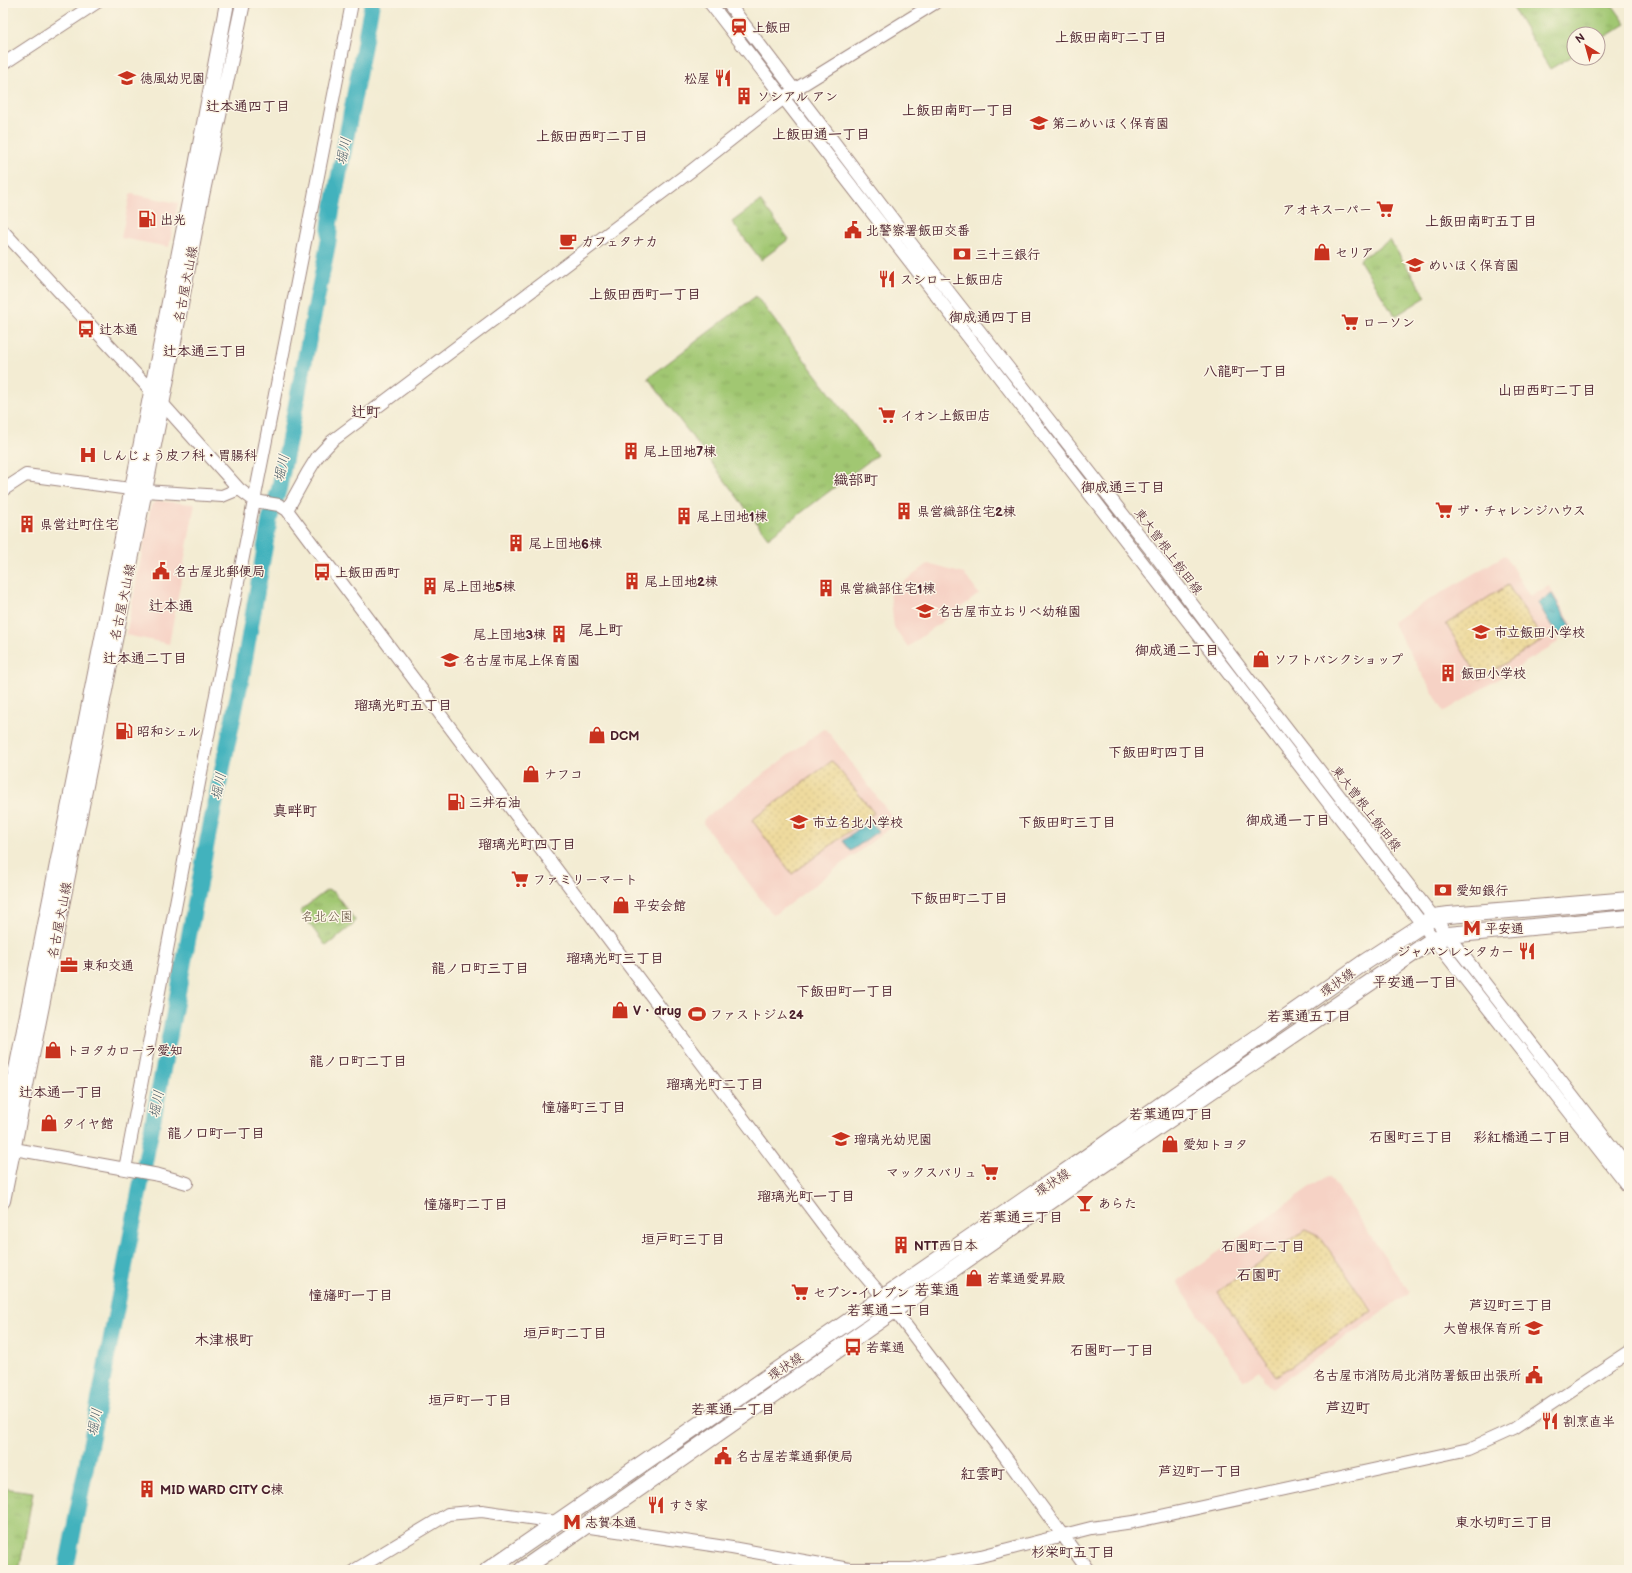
<svg xmlns="http://www.w3.org/2000/svg" width="1632" height="1573" font-family="'Balsamiq Sans','Klee One',sans-serif">
<style>
.built{fill:#f6d2c5}
.grass{fill:url(#grass-tufts);stroke:#76734e}
.sand{fill:url(#sand-dots);stroke:#9c7c64}
.water{fill:url(#water-ripples);stroke:#466874}
.lines{fill:none;stroke-linecap:round;stroke-linejoin:round}
.river{stroke:#43b2bd;stroke-width:16}
.tertiary-casing{stroke:#9e867f;stroke-width:14}
.secondary-casing{stroke:#9e867f;stroke-width:16}
.primary-casing{stroke:#9e867f;stroke-width:18}
.tertiary{stroke:#fff;stroke-width:12}
.secondary{stroke:#fff;stroke-width:14}
.primary{stroke:#fff;stroke-width:16}
.labels{text-anchor:middle;stroke-width:3;stroke-linejoin:round;paint-order:stroke}
.poi-label{font-size:13px;font-weight:bold;fill:#4a1f2b;stroke:#fcf5e5;text-anchor:start}
.street-label{font-size:13px;fill:#4a1f2b;stroke:#fcf5e5}
.park-label{font-size:13px;fill:#645140;stroke:#fcf5e5}
.neighbourhood-label{font-size:14px;font-weight:bold;fill:#4a1f2b;stroke:#fcf5e5}
.water-label{font-size:14px;font-style:italic;fill:#475a65;stroke:#fcf5e5}
.quarter-label{font-size:15px;font-weight:bold;fill:#4a1f2b;stroke:#fcf5e5}
</style>
<defs>
<pattern id="grass-tufts" width="24" height="20" patternUnits="userSpaceOnUse"><rect width="24" height="20" fill="#a1c772"/><path d="M3 7l-1-3M5 7V3M7 7l1-3M15 17l-1-3M17 17v-4M19 17l1-3" fill="none" stroke="#8caa63"/></pattern>
<pattern id="sand-dots" width="8" height="8" patternUnits="userSpaceOnUse"><rect width="8" height="8" fill="#eeda9e"/><path d="M2 2h.1M6 6h.1" fill="none" stroke="#cebb88" stroke-width="1.8" stroke-linecap="round"/></pattern>
<pattern id="water-ripples" width="26" height="14" patternUnits="userSpaceOnUse"><rect width="26" height="14" fill="#43b2bd"/><path d="M2 4q2-2 4 0t4 0M15 11q2-2 4 0t4 0" fill="none" stroke="#3a909a"/></pattern>
</defs>
<rect width="100%" height="100%" fill="#fcf5e5"/>
<filter id="ink" filterUnits="userSpaceOnUse"><feTurbulence type="fractalNoise" baseFrequency=".025" numOctaves="2"/><feDisplacementMap in="SourceGraphic" scale="8" xChannelSelector="R" yChannelSelector="G"/><feConvolveMatrix kernelMatrix="1 2 1 2 8 2 1 2 1" color-interpolation-filters="sRGB"/></filter>
<filter id="wash" filterUnits="userSpaceOnUse"><feTurbulence type="fractalNoise" baseFrequency=".012" numOctaves="4" result="noise"/><feDisplacementMap in="SourceGraphic" scale="16" xChannelSelector="R" yChannelSelector="G"/><feGaussianBlur stdDeviation="0.9" result="paint"/><feColorMatrix in="noise" values="0 0 0 0 0 0 0 0 0 0 0 0 0 0 0 0 0 1.4 0 .05"/><feComposite in="paint" operator="in"/></filter>
<g filter="url(#wash)">
<rect width="100%" height="100%" fill="#f3ecd3"/>
<!-- built -->
<path class="built" d="M132 194 178 203 169 247 121 238 130 195Z
M157 501 195 504 169 644 126 635 151 505Z
M1505 555 1530 597 1549 586 1574 627 1556 637 1558 642 1444 712 1392 622Z
M928 564 964 574 979 594 908 647 894 627 890 592Z
M823 729 827 730 895 821V824L776 914H772L703 823 704 819Z
M1327 1176 1330 1177 1409 1291 1407 1295 1272 1389 1259 1371 1244 1381 1177 1283 1178 1280Z"/>
<!-- grass -->
<path class="grass" d="M1510 3H1611L1626 24 1598 41V34H1574V55L1550 69Z
M760 201 789 239 761 260 732 222Z
M1390 240 1426 297 1397 315 1393 314 1360 261 1361 258Z
M756 296 877 455 768 538 648 378Z
M327 890 334 892 355 920 353 925 326 946 300 911Z
M3 1488 33 1492 20 1566 16 1568 3 1565Z"/>
<!-- sand -->
<path class="sand" d="M1508 585 1543 640 1480 679 1446 624Z
M832 761 874 813 792 874 752 820Z
M1305 1230 1320 1237 1372 1311 1276 1376 1217 1292Z"/>
<!-- water -->
<path class="water" d="M1552 594 1571 626 1557 635 1538 603Z
M870 820 878 831 851 851 843 841Z"/>
<g class="lines">
<!-- river -->
<path class="river" d="M66 1570 209 832 242 676 270 518 279 489 329 239 330 222 372 3"/>
</g>
</g>
<g filter="url(#ink)">
<g class="lines">
<!-- tertiary casing -->
<g class="tertiary-casing">
<path id="tertiary" d="M710 3 1422 924 1629 1188
M728 3 920 255 1158 559 1251 682 1629 1169
M3 64 96 3
M3 231 144 383 239 489 255 501 279 505 287 510 836 1242 895 1311 998 1447 1088 1570
M3 490 26 475 145 491 222 496 239 489
M287 510 308 472 318 456 332 441 691 171 794 90 935 3
M3 1147 159 1175 187 1183
M125 1169 218 684 352 3
M355 1570 448 1514 482 1511 732 1548 849 1569H912L981 1556 1091 1528 1133 1522 1469 1449 1513 1429 1629 1352"/>
</g>
<!-- secondary casing -->
<g class="secondary-casing">
<path id="secondary" d="M3 1135 189 202 227 3
M3 1201 162 405 200 205 243 3"/>
</g>
<!-- primary casing -->
<g class="primary-casing">
<path id="primary" d="M488 1570 1084 1159 1362 964 1434 917 1449 915 1629 900
M522 1570 1092 1172 1434 939 1448 935 1629 918"/>
</g>
<!-- tertiary -->
<use href="#tertiary" class="tertiary"/>
<!-- secondary -->
<use href="#secondary" class="secondary"/>
<!-- primary -->
<use href="#primary" class="primary"/>
</g>
</g>
<!-- icons -->
<defs>
<g id="station-bare" transform="scale(1.38)"><path d="M-3-6H3Q5-6 5-4V2Q5 4 3 4L4.5 6H3L1.5 4h-3L-3 6H-4.5L-3 4Q-5 4-5 2V-4Q-5-6-3-6ZM-3.5-4v3h7v-3ZM-3.5 1v1.5H-2V1ZM2 1v1.5H3.5V1Z" fill="#c8321e" stroke="#fcf5e5" stroke-width="2.5" paint-order="stroke"/></g>
<g id="school-bare" transform="scale(1.38)"><path d="M0-5L7-2L0 1L-7-2ZM-4 1L0 2.5L4 1V4Q0 6-4 4Z" fill="#c8321e" stroke="#fcf5e5" stroke-width="2.5" paint-order="stroke"/></g>
<g id="restaurant-bare" transform="scale(1.38)"><path d="M-5-6h1v4h1v-4h1v4h1v-4h1v5L-1.5 .5V6h-2V.5L-5-1ZM5-6V6H3V1.5H1.5Q1.5-4 5-6Z" fill="#c8321e" stroke="#fcf5e5" stroke-width="2.5" paint-order="stroke"/></g>
<g id="building-bare" transform="scale(1.38)"><path d="M-4-6H4V6H1V3H-1V6H-4ZM-2.5-4.3h1.7v1.8h-1.7ZM.8-4.3h1.7v1.8H.8ZM-2.5-1h1.7V.8h-1.7ZM.8-1h1.7V.8H.8Z" fill="#c8321e" stroke="#fcf5e5" stroke-width="2.5" paint-order="stroke"/></g>
<g id="supermarket-bare" transform="scale(1.38)"><path d="M-6-5.5h2.5l.6 2H6L4.5 2H-2.5L-4.4-4H-6ZM-1.5 3.2a1.3 1.3 0 1 0 .1 0ZM3 3.2a1.3 1.3 0 1 0 .1 0Z" fill="#c8321e" stroke="#fcf5e5" stroke-width="2.5" paint-order="stroke"/></g>
<g id="fuel-bare" transform="scale(1.38)"><path d="M-5.5-6h7V0h2V4h1.3V-2.5L3-4.5l.8-.8L6-3V5H2.5V1h-1V6h-7ZM-4.2-4.7v3.2H.2V-4.7Z" fill="#c8321e" stroke="#fcf5e5" stroke-width="2.5" paint-order="stroke"/></g>
<g id="civic-bare" transform="scale(1.38)"><path d="M-.6-6.5H3V-4.5H.6V-3L4-1V1h2V6H-6V1h2V-1L-.6-3ZM-1.2 2.5V6h2.4V2.5Z" fill="#c8321e" stroke="#fcf5e5" stroke-width="2.5" paint-order="stroke"/></g>
<g id="cafe-bare" transform="scale(1.38)"><path d="M-5.5-4.5H6V0H3Q3 3.5 0 3.5H-2.5Q-5.5 3.5-5.5 0ZM3-3.2v2h1.7v-2ZM-6 4.5H4V6H-6Z" fill="#c8321e" stroke="#fcf5e5" stroke-width="2.5" paint-order="stroke"/></g>
<g id="shop-bare" transform="scale(1.38)"><path d="M-5-2.5h2.3a2.7 3.5 0 0 1 5.4 0H5L5.5 6h-11ZM-1.5-2.5h3a1.5 2.3 0 0 0-3 0Z" fill="#c8321e" stroke="#fcf5e5" stroke-width="2.5" paint-order="stroke"/></g>
<g id="bank-bare" transform="scale(1.38)"><path d="M-6-4H6V4H-6ZM0-2.3a2.3 2.3 0 1 0 0 4.6a2.3 2.3 0 1 0 0-4.6Z" fill="#c8321e" stroke="#fcf5e5" stroke-width="2.5" paint-order="stroke"/></g>
<g id="bus-bare" transform="scale(1.38)"><path d="M-5-6H5V4H4V6H2V4H-2V6H-4V4H-5ZM-3.5-4V0h7V-4ZM-3.5 1.2v1.5H-2V1.2ZM2 1.2v1.5H3.5V1.2Z" fill="#c8321e" stroke="#fcf5e5" stroke-width="2.5" paint-order="stroke"/></g>
<g id="hospital-bare" transform="scale(1.38)"><path d="M-5-5h3v3.5h4V-5h3V5h-3V1.5h-4V5h-3Z" fill="#c8321e" stroke="#fcf5e5" stroke-width="2.5" paint-order="stroke"/></g>
<g id="metro-bare" transform="scale(1.38)"><path d="M-5.5 5V-5H-3L0 0L3-5H5.5V5H3V-.5L0 4L-3-.5V5Z" fill="#c8321e" stroke="#fcf5e5" stroke-width="2.5" paint-order="stroke"/></g>
<g id="office-bare" transform="scale(1.38)"><path d="M-6-3h4V-5.5h4V-3h4V5H-6ZM-1-4.5V-3h2v-1.5ZM-6 0V1H6V0Z" fill="#c8321e" stroke="#fcf5e5" stroke-width="2.5" paint-order="stroke"/></g>
<g id="stadium-bare" transform="scale(1.38)"><path d="M0-5a6.5 5 0 1 0 0 10a6.5 5 0 1 0 0-10ZM-3.5-1.8h7v3.6h-7Z" fill="#c8321e" stroke="#fcf5e5" stroke-width="2.5" paint-order="stroke"/></g>
<g id="bar-bare" transform="scale(1.38)"><path d="M-6-5H6L.8 .8V4.5H3.5V6h-7V4.5H-.8V.8Z" fill="#c8321e" stroke="#fcf5e5" stroke-width="2.5" paint-order="stroke"/></g>
</defs>
<g fill-rule="evenodd">
<use href="#station-bare" x="739" y="27"/>
<use href="#school-bare" x="127" y="78"/>
<use href="#restaurant-bare" x="723" y="78"/>
<use href="#building-bare" x="744" y="96"/>
<use href="#school-bare" x="1039" y="123"/>
<use href="#supermarket-bare" x="1385" y="209"/>
<use href="#fuel-bare" x="147" y="219"/>
<use href="#civic-bare" x="853" y="230"/>
<use href="#cafe-bare" x="568" y="241"/>
<use href="#shop-bare" x="1322" y="252"/>
<use href="#bank-bare" x="962" y="254"/>
<use href="#school-bare" x="1415" y="265"/>
<use href="#restaurant-bare" x="887" y="279"/>
<use href="#supermarket-bare" x="1350" y="322"/>
<use href="#bus-bare" x="86" y="329"/>
<use href="#supermarket-bare" x="887" y="415"/>
<use href="#building-bare" x="631" y="451"/>
<use href="#hospital-bare" x="88" y="455"/>
<use href="#supermarket-bare" x="1444" y="510"/>
<use href="#building-bare" x="904" y="511"/>
<use href="#building-bare" x="684" y="516"/>
<use href="#building-bare" x="27" y="524"/>
<use href="#building-bare" x="516" y="543"/>
<use href="#civic-bare" x="161" y="571"/>
<use href="#bus-bare" x="322" y="572"/>
<use href="#building-bare" x="632" y="581"/>
<use href="#building-bare" x="430" y="586"/>
<use href="#building-bare" x="826" y="588"/>
<use href="#school-bare" x="925" y="611"/>
<use href="#school-bare" x="1481" y="632"/>
<use href="#building-bare" x="559" y="634"/>
<use href="#shop-bare" x="1261" y="659"/>
<use href="#school-bare" x="450" y="660"/>
<use href="#building-bare" x="1448" y="673"/>
<use href="#fuel-bare" x="124" y="731"/>
<use href="#shop-bare" x="597" y="735"/>
<use href="#shop-bare" x="531" y="774"/>
<use href="#fuel-bare" x="456" y="802"/>
<use href="#school-bare" x="799" y="822"/>
<use href="#supermarket-bare" x="520" y="879"/>
<use href="#bank-bare" x="1443" y="890"/>
<use href="#shop-bare" x="621" y="905"/>
<use href="#metro-bare" x="1472" y="928"/>
<use href="#restaurant-bare" x="1527" y="951"/>
<use href="#office-bare" x="69" y="965"/>
<use href="#shop-bare" x="620" y="1010"/>
<use href="#stadium-bare" x="697" y="1014"/>
<use href="#shop-bare" x="53" y="1050"/>
<use href="#shop-bare" x="49" y="1123"/>
<use href="#school-bare" x="841" y="1139"/>
<use href="#shop-bare" x="1170" y="1144"/>
<use href="#supermarket-bare" x="990" y="1172"/>
<use href="#bar-bare" x="1085" y="1203"/>
<use href="#building-bare" x="901" y="1245"/>
<use href="#shop-bare" x="974" y="1278"/>
<use href="#supermarket-bare" x="800" y="1292"/>
<use href="#school-bare" x="1534" y="1328"/>
<use href="#bus-bare" x="853" y="1347"/>
<use href="#civic-bare" x="1534" y="1375"/>
<use href="#restaurant-bare" x="1550" y="1421"/>
<use href="#civic-bare" x="723" y="1456"/>
<use href="#building-bare" x="147" y="1489"/>
<use href="#restaurant-bare" x="656" y="1505"/>
<use href="#metro-bare" x="572" y="1522"/>
</g>
<g class="labels">
<!-- poi labels -->
<g class="poi-label">
<text x="752" y="32">上飯田</text>
<text x="140" y="83">徳風幼児園</text>
<text x="710" y="83" text-anchor="end">松屋</text>
<text x="757" y="101">ソシアル アン</text>
<text x="1052" y="128">第二めいほく保育園</text>
<text x="1372" y="214" text-anchor="end">アオキスーパー</text>
<text x="160" y="224">出光</text>
<text x="866" y="235">北警察署飯田交番</text>
<text x="581" y="246">カフェタナカ</text>
<text x="1335" y="257">セリア</text>
<text x="975" y="259">三十三銀行</text>
<text x="1428" y="270">めいほく保育園</text>
<text x="900" y="284">スシロー上飯田店</text>
<text x="1363" y="327">ローソン</text>
<text x="99" y="334">辻本通</text>
<text x="900" y="420">イオン上飯田店</text>
<text x="644" y="456">尾上団地7棟</text>
<text x="101" y="460">しんじょう皮フ科・胃腸科</text>
<text x="1457" y="515">ザ・チャレンジハウス</text>
<text x="917" y="516">県営織部住宅2棟</text>
<text x="697" y="521">尾上団地1棟</text>
<text x="40" y="529">県営辻町住宅</text>
<text x="529" y="548">尾上団地6棟</text>
<text x="174" y="576">名古屋北郵便局</text>
<text x="335" y="577">上飯田西町</text>
<text x="645" y="586">尾上団地2棟</text>
<text x="443" y="591">尾上団地5棟</text>
<text x="839" y="593">県営織部住宅1棟</text>
<text x="938" y="616">名古屋市立おりべ幼稚園</text>
<text x="1494" y="637">市立飯田小学校</text>
<text x="546" y="639" text-anchor="end">尾上団地3棟</text>
<text x="1274" y="664">ソフトバンクショップ</text>
<text x="463" y="665">名古屋市尾上保育園</text>
<text x="1461" y="678">飯田小学校</text>
<text x="137" y="736">昭和シェル</text>
<text x="610" y="740">DCM</text>
<text x="544" y="779">ナフコ</text>
<text x="469" y="807">三井石油</text>
<text x="812" y="827">市立名北小学校</text>
<text x="533" y="884">ファミリーマート</text>
<text x="1456" y="895">愛知銀行</text>
<text x="634" y="910">平安会館</text>
<text x="1485" y="933">平安通</text>
<text x="1514" y="956" text-anchor="end">ジャパンレンタカー</text>
<text x="82" y="970">東和交通</text>
<text x="633" y="1015">V・drug</text>
<text x="710" y="1019">ファストジム24</text>
<text x="66" y="1055">トヨタカローラ愛知</text>
<text x="62" y="1128">タイヤ館</text>
<text x="854" y="1144">瑠璃光幼児園</text>
<text x="1183" y="1149">愛知トヨタ</text>
<text x="977" y="1177" text-anchor="end">マックスバリュ</text>
<text x="1098" y="1208">あらた</text>
<text x="914" y="1250">NTT西日本</text>
<text x="987" y="1283">若葉通愛昇殿</text>
<text x="813" y="1297">セブン-イレブン</text>
<text x="1521" y="1333" text-anchor="end">大曽根保育所</text>
<text x="866" y="1352">若葉通</text>
<text x="1521" y="1380" text-anchor="end">名古屋市消防局北消防署飯田出張所</text>
<text x="1563" y="1426">割烹直半</text>
<text x="736" y="1461">名古屋若葉通郵便局</text>
<text x="160" y="1494">MID WARD CITY C棟</text>
<text x="669" y="1510">すき家</text>
<text x="585" y="1527">志賀本通</text>
</g>
<!-- street labels -->
<g class="street-label">
<text transform="translate(185 284) rotate(-79)" y="5">名古屋犬山線</text>
<text transform="translate(1169 551) rotate(53)" y="5">東大曽根上飯田線</text>
<text transform="translate(122 602) rotate(-78)" y="5">名古屋犬山線</text>
<text transform="translate(1367 808) rotate(52)" y="5">東大曽根上飯田線</text>
<text transform="translate(59 920) rotate(-79)" y="5">名古屋犬山線</text>
<text transform="translate(1337 982) rotate(-36)" y="5">環状線</text>
<text transform="translate(1052 1182) rotate(-34)" y="5">環状線</text>
<text transform="translate(785 1366) rotate(-34)" y="5">環状線</text>
</g>
<!-- park labels -->
<g class="park-label">
<text x="327" y="921">名北公園</text>
</g>
<!-- neighbourhood labels -->
<g class="neighbourhood-label">
<text x="1111" y="42">上飯田南町二丁目</text>
<text x="248" y="111">辻本通四丁目</text>
<text x="958" y="115">上飯田南町一丁目</text>
<text x="821" y="139">上飯田通一丁目</text>
<text x="592" y="141">上飯田西町二丁目</text>
<text x="1481" y="226">上飯田南町五丁目</text>
<text x="645" y="299">上飯田西町一丁目</text>
<text x="991" y="322">御成通四丁目</text>
<text x="205" y="356">辻本通三丁目</text>
<text x="1245" y="376">八龍町一丁目</text>
<text x="1547" y="395">山田西町二丁目</text>
<text x="1123" y="492">御成通三丁目</text>
<text x="1177" y="655">御成通二丁目</text>
<text x="145" y="663">辻本通二丁目</text>
<text x="403" y="710">瑠璃光町五丁目</text>
<text x="1157" y="757">下飯田町四丁目</text>
<text x="1288" y="825">御成通一丁目</text>
<text x="1067" y="827">下飯田町三丁目</text>
<text x="527" y="849">瑠璃光町四丁目</text>
<text x="959" y="903">下飯田町二丁目</text>
<text x="615" y="963">瑠璃光町三丁目</text>
<text x="480" y="973">龍ノ口町三丁目</text>
<text x="1415" y="987">平安通一丁目</text>
<text x="845" y="996">下飯田町一丁目</text>
<text x="1309" y="1021">若葉通五丁目</text>
<text x="358" y="1066">龍ノ口町二丁目</text>
<text x="715" y="1089">瑠璃光町二丁目</text>
<text x="61" y="1097">辻本通一丁目</text>
<text x="584" y="1112">憧旛町三丁目</text>
<text x="1171" y="1119">若葉通四丁目</text>
<text x="216" y="1138">龍ノ口町一丁目</text>
<text x="1411" y="1142">石園町三丁目</text>
<text x="1522" y="1142">彩紅橋通二丁目</text>
<text x="806" y="1201">瑠璃光町一丁目</text>
<text x="466" y="1209">憧旛町二丁目</text>
<text x="1021" y="1222">若葉通三丁目</text>
<text x="683" y="1244">垣戸町三丁目</text>
<text x="1263" y="1251">石園町二丁目</text>
<text x="351" y="1300">憧旛町一丁目</text>
<text x="1511" y="1310">芦辺町三丁目</text>
<text x="889" y="1315">若葉通二丁目</text>
<text x="565" y="1338">垣戸町二丁目</text>
<text x="1112" y="1355">石園町一丁目</text>
<text x="470" y="1405">垣戸町一丁目</text>
<text x="733" y="1414">若葉通一丁目</text>
<text x="1200" y="1476">芦辺町一丁目</text>
<text x="1504" y="1527">東水切町三丁目</text>
<text x="1073" y="1557">杉栄町五丁目</text>
</g>
<!-- water labels -->
<g class="water-label">
<text transform="translate(343 151) rotate(-79)" y="5">堀川</text>
<text transform="translate(281 468) rotate(-78)" y="5">堀川</text>
<text transform="translate(218 786) rotate(-79)" y="5">堀川</text>
<text transform="translate(156 1104) rotate(-79)" y="5">堀川</text>
<text transform="translate(94 1422) rotate(-79)" y="5">堀川</text>
</g>
<!-- quarter labels -->
<g class="quarter-label">
<text x="366" y="417">辻町</text>
<text x="856" y="485">織部町</text>
<text x="171" y="611">辻本通</text>
<text x="601" y="635">尾上町</text>
<text x="295" y="816">真畔町</text>
<text x="1259" y="1280">石園町</text>
<text x="937" y="1295">若葉通</text>
<text x="224" y="1345">木津根町</text>
<text x="1348" y="1413">芦辺町</text>
<text x="983" y="1479">紅雲町</text>
</g>
</g>
<!-- margin -->
<rect width="1632" height="1573" fill="none" stroke="#fcf5e5" stroke-width="16"/>
<!-- north arrow -->
<g transform="translate(1586 46) rotate(323)"><circle r="19" fill="#fcf5e5" stroke="#b59f9b"/>
<path d="M0-3L7 15L0 10L-7 15Z" fill="#c8321e"/>
<text y="-6" font-size="11" font-weight="bold" text-anchor="middle" fill="#4a1f2b">N</text>
</g>
</svg>
